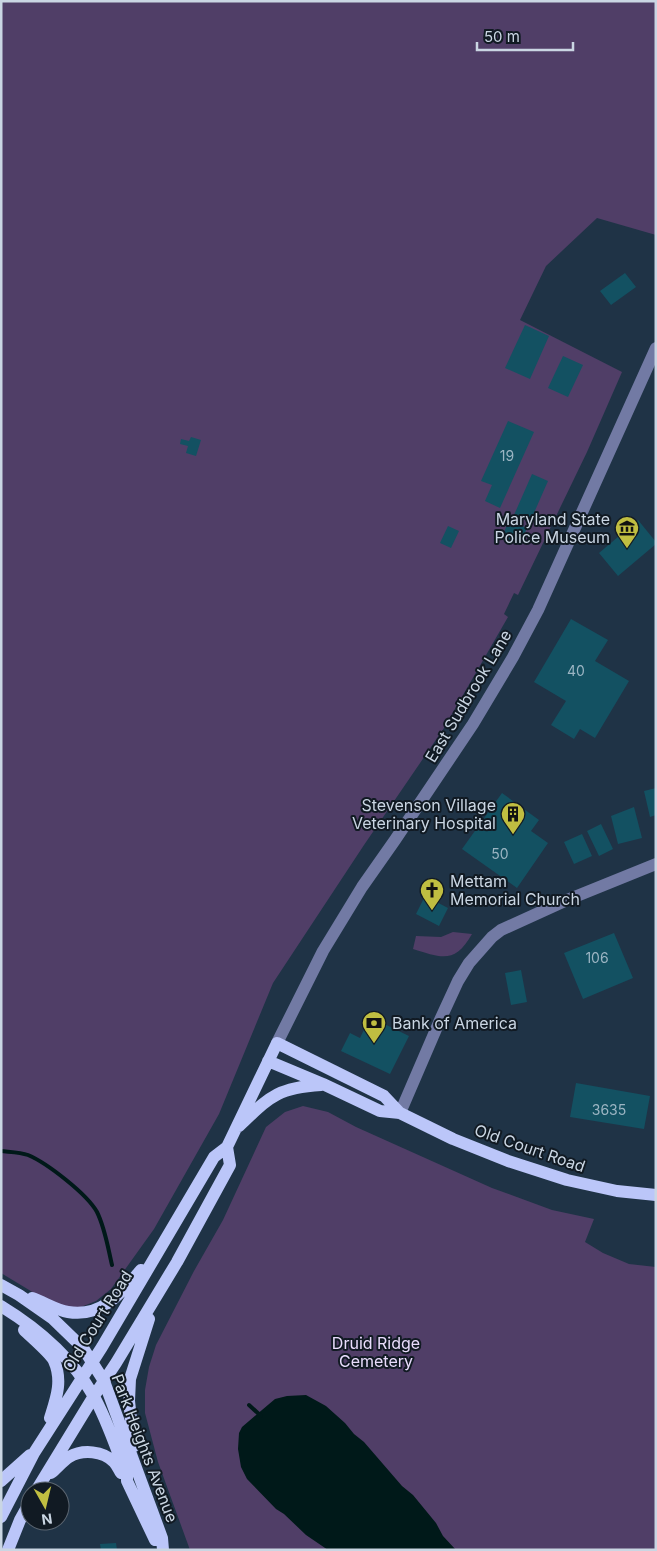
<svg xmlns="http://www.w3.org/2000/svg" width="657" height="1551" font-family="Inter,sans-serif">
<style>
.green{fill:#503e67}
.water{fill:#001919}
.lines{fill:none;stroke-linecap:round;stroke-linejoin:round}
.stream{stroke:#001919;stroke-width:4}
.building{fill:#135162}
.minor{stroke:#727aa4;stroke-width:12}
.major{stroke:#bbc6f9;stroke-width:12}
.labels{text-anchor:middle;stroke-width:4;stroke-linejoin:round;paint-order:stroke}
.number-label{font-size:14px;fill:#9cb5c3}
.poi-label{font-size:16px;fill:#cad6e3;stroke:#111a23;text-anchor:end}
.street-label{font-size:16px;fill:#cad6e3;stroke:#111a23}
.park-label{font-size:16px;fill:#e9dcfc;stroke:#111a23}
</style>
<rect width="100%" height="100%" fill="#1f3346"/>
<!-- green -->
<path class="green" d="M1 1H656V235L597 218 546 266 520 320 622 372 587 452 518 595 514 593 504 614 508 617 444 728 364 845 273 983 219 1114 154 1229 111 1289 96 1301 81 1307 68 1308 44 1299 1 1273Z
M453 932 472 934C455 964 442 958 413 949L416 936 441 937Z
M303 1106 328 1112 356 1127 492 1188 552 1210 594 1219 585 1242 603 1253 629 1264 656 1267V1550H190L158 1462 145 1413V1390L149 1367 156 1345 194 1271 223 1220 266 1127 285 1112Z"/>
<!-- water -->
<path class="water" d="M306 1395 326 1406 345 1423 354 1434 364 1442 402 1486 413 1495 436 1523 443 1536 456 1550H328L306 1535 284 1514 276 1509 247 1479 241 1467 238 1449 239 1433 242 1427 275 1399 287 1396Z"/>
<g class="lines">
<!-- stream -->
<path class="stream" d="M1 1151C10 1152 20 1152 28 1155 47 1163 87 1194 97 1212 105 1228 108 1248 112 1265
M249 1405 261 1416"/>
</g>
<!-- building -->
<path class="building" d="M625 273 636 287 611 305 600 291Z
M525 325 549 336 530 379 505 368Z
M563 356 583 365 568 397 548 388Z
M508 421 534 432 500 508 485 501 492 485 481 481Z
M191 437 201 440 196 456 186 453 188 446 180 444 181 439 189 441Z
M532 474 548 481 530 522 514 515Z
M509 520 527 528 520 545 502 537Z
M638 520 656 542V544L618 576 599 553Z
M448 526 459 531 451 548 440 543Z
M571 619 608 640 595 661 629 681 595 738 580 729 574 739 551 725 566 701 534 682Z
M656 788V815L650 817 644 791Z
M502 793 539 820 531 831 548 843 517 888 462 849Z
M634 807 642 838 618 844 611 816Z
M601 824 613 849 599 856 587 831Z
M582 834 592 856 574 864 564 842Z
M425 896 448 908 439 926 416 914Z
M614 933 633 978 583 999 564 953Z
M521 970 527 1002 511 1005 505 973Z
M370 1017 409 1036 390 1074 341 1051 350 1033 360 1038Z
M576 1083 650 1096 644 1129 570 1117Z
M116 1543 117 1550H101L100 1544Z"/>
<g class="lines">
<!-- minor -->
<path class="minor" d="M277 1043 323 951 362 887 395 840 473 724 513 657 538 610 656 348
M400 1113 440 1020 458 981 469 963 492 937 501 930 567 900 656 864"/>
<!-- major -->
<path class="major" d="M268 1061 323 1084 380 1111 400 1113 453 1139 508 1161 567 1180 617 1191 656 1195
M239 1126C270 1097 276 1088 321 1085
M1 1285 19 1295 52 1318 83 1348 104 1381 162 1538 163 1550
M32 1298C44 1302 56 1310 68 1312 102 1318 122 1292 141 1270
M1 1306C37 1328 72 1358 93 1395 107 1419 117 1451 127 1476V1481L155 1540
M24 1330C31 1337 51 1354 54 1361 63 1381 56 1399 50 1418
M134 1446 129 1401 130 1379 149 1319
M51 1473C57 1468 63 1461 69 1457 83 1449 103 1451 114 1462 117 1465 119 1470 121 1473
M1 1481 30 1455
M36 1491 94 1396 116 1363 177 1262 230 1165 227 1147
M1 1517 34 1453 102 1347 214 1157 227 1147 277 1043 384 1096 400 1113
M8 1550 20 1520 30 1502"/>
</g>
<!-- icons -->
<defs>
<g id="museum-pin" transform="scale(1.25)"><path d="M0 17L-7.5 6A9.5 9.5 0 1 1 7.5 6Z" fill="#c0be41" stroke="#111a23"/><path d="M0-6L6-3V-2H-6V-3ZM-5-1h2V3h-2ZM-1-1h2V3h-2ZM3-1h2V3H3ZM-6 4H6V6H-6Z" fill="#111"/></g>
<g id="building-pin" transform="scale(1.25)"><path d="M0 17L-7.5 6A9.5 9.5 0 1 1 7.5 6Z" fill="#c0be41" stroke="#111a23"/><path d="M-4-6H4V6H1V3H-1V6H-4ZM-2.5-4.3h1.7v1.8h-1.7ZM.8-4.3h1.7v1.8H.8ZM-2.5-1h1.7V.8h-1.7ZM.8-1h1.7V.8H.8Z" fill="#111"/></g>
<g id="church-pin" transform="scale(1.25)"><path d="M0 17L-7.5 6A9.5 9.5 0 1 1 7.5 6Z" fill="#c0be41" stroke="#111a23"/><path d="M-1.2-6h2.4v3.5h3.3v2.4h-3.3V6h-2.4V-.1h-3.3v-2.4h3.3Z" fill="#111"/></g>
<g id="bank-pin" transform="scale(1.25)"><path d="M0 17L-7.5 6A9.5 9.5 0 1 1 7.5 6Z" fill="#c0be41" stroke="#111a23"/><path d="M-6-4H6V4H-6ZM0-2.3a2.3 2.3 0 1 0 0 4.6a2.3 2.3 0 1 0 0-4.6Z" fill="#111"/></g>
</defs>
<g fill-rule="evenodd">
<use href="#museum-pin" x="627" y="528"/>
<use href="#building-pin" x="513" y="814"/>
<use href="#church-pin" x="432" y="890"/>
<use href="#bank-pin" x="374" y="1023"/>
</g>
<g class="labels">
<!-- number labels -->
<g class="number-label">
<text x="507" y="461">19</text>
<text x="576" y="676">40</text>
<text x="500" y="859">50</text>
<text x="597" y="963">106</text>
<text x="609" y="1115">3635</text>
</g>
<!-- poi labels -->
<g class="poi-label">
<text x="610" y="525">Maryland State<tspan x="610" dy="18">Police Museum</tspan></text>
<text x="496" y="811">Stevenson Village<tspan x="496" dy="18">Veterinary Hospital</tspan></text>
<text x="450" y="887" text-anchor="start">Mettam<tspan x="450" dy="18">Memorial Church</tspan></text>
<text x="392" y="1029" text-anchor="start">Bank of America</text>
</g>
<!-- street labels -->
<g class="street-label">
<text transform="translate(468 696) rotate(-59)" y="6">East Sudbrook Lane</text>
<text transform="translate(530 1148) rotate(19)" y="6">Old Court Road</text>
<text transform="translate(97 1321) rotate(-58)" y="6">Old Court Road</text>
<text transform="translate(145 1448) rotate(69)" y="6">Park Heights Avenue</text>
</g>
<!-- park labels -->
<g class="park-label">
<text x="376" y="1349">Druid Ridge<tspan x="376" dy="18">Cemetery</tspan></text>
</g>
</g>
<!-- border -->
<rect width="657" height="1551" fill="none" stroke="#cad6e3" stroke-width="5"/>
<!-- north arrow -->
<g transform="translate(45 1506) rotate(172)"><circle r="24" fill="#111a23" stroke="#5b6570"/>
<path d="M0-4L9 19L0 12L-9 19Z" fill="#c0be41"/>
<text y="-8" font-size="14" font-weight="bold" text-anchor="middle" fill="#cad6e3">N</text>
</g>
<!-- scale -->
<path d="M477 42v8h96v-8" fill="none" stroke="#cad6e3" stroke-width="2.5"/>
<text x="484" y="42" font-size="15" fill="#cad6e3" stroke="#111a23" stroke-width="4" paint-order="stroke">50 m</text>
</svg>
